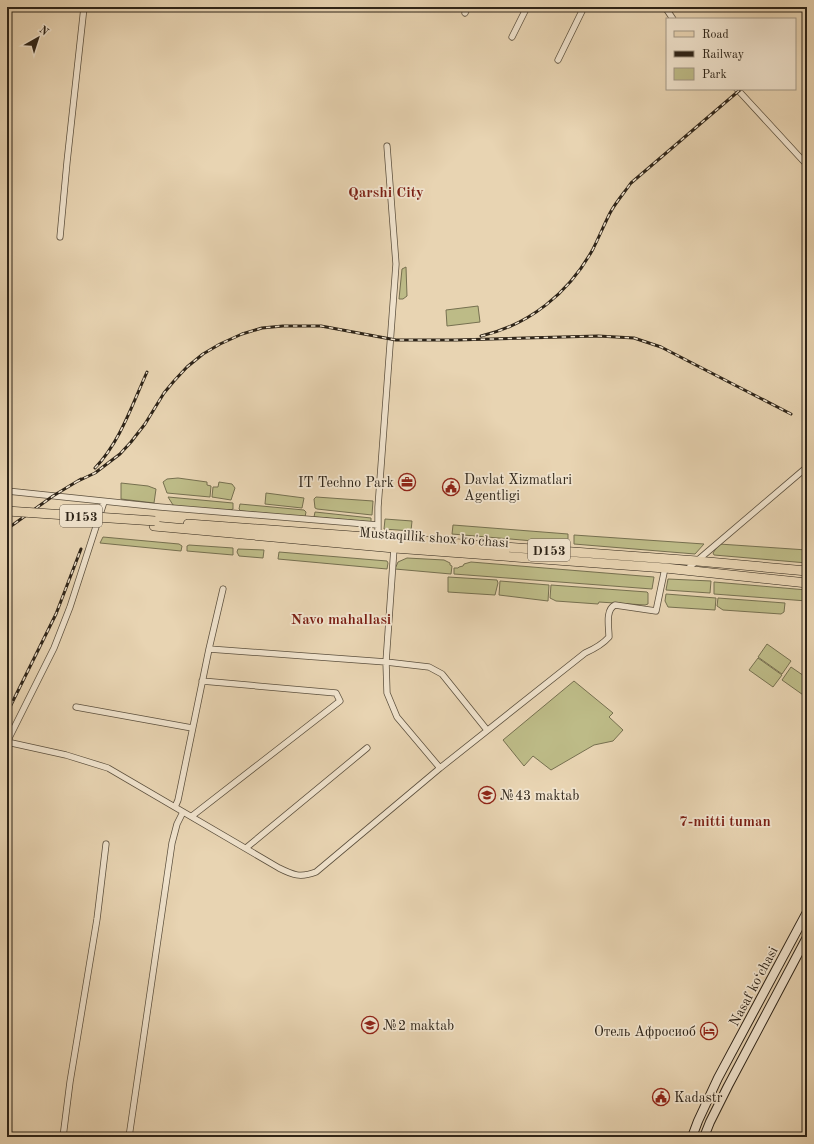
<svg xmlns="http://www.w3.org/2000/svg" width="814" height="1144" font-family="'Old Standard TT',serif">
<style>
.green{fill:#bdbb87;stroke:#767050}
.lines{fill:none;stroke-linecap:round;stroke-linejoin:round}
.street-casing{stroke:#5c503e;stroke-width:7}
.secondary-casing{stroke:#2e2418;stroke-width:10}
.primary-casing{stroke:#2e2418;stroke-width:10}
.street{stroke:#f0e3cd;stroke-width:5.5}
.secondary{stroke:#f0e3cd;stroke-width:8}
.primary{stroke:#e8d4b2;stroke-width:9}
.rail-casing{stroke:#2e2418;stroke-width:3}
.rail{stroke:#f0e3cd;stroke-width:1.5;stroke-dasharray:4.5;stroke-linecap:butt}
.primary-bridge-casing{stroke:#2e2418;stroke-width:10;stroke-linecap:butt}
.primary-bridge{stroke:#e8d4b2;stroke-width:9}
.labels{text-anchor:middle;stroke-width:3.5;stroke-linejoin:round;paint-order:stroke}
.shield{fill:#f0e3cd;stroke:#685d4e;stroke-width:1}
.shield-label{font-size:13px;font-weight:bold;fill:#2e2418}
.poi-label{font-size:14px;fill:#2e2418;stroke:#f0e3cd;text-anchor:start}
.street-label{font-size:14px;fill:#2e2418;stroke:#f0e3cd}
.neighbourhood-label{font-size:15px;font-weight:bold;fill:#7a1f14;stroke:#f0e3cd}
</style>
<rect width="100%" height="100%" fill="#e8d4b2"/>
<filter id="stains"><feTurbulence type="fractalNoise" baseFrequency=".005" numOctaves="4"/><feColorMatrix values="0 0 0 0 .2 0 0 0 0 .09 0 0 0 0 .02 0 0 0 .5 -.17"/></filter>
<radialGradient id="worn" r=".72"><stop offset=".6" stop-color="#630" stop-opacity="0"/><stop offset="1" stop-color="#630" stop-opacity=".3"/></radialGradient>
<!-- green -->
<path class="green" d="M406 267 407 296 403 299H399L402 269Z
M478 306 480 322 447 326 446 310Z
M178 478 207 482V485L211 486 210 497 167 493 163 482 167 479Z
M219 482 232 484 235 488 231 500 212 497 213 487H218Z
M121 483 148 486 156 489 154 503 121 499Z
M266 493 304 498 302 508 265 504Z
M168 497 233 503V509L230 510 177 507 173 505Z
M316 497 373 501 372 515 317 509 315 508 314 499Z
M240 504 304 510 306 512 305 517 241 511 239 509Z
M315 512 371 518V522L314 517Z
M385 519 412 521 411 531 384 529Z
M453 525 568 534V544L452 534Z
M574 535 704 544 695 554 574 544Z
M103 537 179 544 182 546 181 551 100 543Z
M719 544 807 550V563L714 555 713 553Z
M189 545 233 548V555L187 551V546Z
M238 549 264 550 263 558 239 556 237 552Z
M279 552 387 561 388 563 387 569 278 559Z
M407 558 444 560 450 563V565L452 566 451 574 395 569 398 562Z
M471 562 654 577 652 589 454 574V568H458L459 567 463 566 464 564Z
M448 577 497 580 498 583 495 595 448 592Z
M668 579 711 581 710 593 666 590Z
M500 581 549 585 548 601 499 595Z
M714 582 807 590V601L714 594Z
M551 585 647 592 648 593V604L645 605 599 602 598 604 556 601 550 598Z
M666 594 716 598 715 610 668 607 665 601Z
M718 598 785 603 784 612 781 614 723 610 717 606Z
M767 644 791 661 782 674 758 657Z
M758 658 782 675 773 687 749 670Z
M791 667 807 678V695L806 697 782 680Z
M574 681 613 713 609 717 623 730 613 741 594 745 551 770 533 756 524 766 503 740Z"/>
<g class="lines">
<!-- street casing -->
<g class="street-casing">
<path id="street" d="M665 7 673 19
M465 13 468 7
M512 37 527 7
M558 60 584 7
M737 89 807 165
M60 237 67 162 84 7
M7 491 160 507 378 525
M104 502 70 607 54 648 7 742 66 755 108 768 279 868C293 875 300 878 316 872L440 768 585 653C594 649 602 645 609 637 609 627 605 610 615 605L656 611 665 568
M378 537V507L396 264 387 146
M394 548 386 662 387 693 397 717 440 768
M685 571 807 467
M209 649 386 662 429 667 442 674 487 730
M76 707 192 728
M175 807 178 800 209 649 223 589
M192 816 340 701 336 693 202 681
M246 848 367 748
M63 1137 70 1082 97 919 106 844
M129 1137 172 843 177 824 183 812"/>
</g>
<!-- secondary casing -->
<g class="secondary-casing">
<path id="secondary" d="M692 1137 698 1121 718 1078 807 912
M704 1137 710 1122 728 1086 807 937"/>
</g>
<!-- primary casing -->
<g class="primary-casing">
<path id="primary" d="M188 524 697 561 807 571
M154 526 394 548 665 568 807 583"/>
</g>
<!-- street -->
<use href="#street" class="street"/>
<!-- secondary -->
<use href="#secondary" class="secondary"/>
<!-- primary -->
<use href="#primary" class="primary"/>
<!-- rail casing -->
<g class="rail-casing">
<path id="rail" d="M805 33 807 31
M481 336C529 325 569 293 593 249 599 237 604 225 610 213 616 202 624 193 631 183L741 89
M95 468C120 442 132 405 147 372
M76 482 95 473 120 454 131 442 145 424 164 393 174 381 187 367 203 354 220 344 242 334 262 328 283 326H321L396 340H456L598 336 634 338 661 347 791 414
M7 529 53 496 81 479
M7 713 56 614 81 549"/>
</g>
<!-- rail -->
<use href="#rail" class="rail"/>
<!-- primary-bridge casing -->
<g class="primary-bridge-casing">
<path id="primary-bridge" d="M7 511 155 521"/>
</g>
<!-- primary-bridge -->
<use href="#primary-bridge" class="primary-bridge"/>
</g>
<!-- icons -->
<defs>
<g id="office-ring" transform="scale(0.9)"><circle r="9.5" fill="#f0e3cd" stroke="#8f2418" stroke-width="1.5"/><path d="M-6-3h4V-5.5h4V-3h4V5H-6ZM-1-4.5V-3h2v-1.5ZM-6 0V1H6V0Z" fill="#8f2418"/></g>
<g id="civic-ring" transform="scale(0.9)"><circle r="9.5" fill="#f0e3cd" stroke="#8f2418" stroke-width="1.5"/><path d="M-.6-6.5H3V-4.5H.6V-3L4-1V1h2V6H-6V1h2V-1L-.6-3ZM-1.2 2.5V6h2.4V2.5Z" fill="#8f2418"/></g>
<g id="school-ring" transform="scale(0.9)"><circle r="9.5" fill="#f0e3cd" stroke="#8f2418" stroke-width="1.5"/><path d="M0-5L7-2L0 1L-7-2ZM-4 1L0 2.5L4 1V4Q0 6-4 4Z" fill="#8f2418"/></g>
<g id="hotel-ring" transform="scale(0.9)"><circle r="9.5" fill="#f0e3cd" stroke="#8f2418" stroke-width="1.5"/><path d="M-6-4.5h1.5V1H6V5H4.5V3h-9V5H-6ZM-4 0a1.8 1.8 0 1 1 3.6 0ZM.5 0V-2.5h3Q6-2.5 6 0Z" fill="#8f2418"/></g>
</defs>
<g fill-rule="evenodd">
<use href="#office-ring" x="407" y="482"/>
<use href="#civic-ring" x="451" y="487"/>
<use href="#school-ring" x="487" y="795"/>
<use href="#school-ring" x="370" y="1025"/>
<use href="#hotel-ring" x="709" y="1031"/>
<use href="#civic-ring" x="661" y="1097"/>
</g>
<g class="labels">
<!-- shield labels -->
<g class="shield">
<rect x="60" y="505" width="42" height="22" rx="3"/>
<rect x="528" y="539" width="42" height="22" rx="3"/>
</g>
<g class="shield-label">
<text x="81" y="521">D153</text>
<text x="549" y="555">D153</text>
</g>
<!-- poi labels -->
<g class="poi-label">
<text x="464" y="484">Davlat Xizmatlari<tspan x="464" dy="16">Agentligi</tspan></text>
<text x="394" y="487" text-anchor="end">IT Techno Park</text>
<text x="500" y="800">№43 maktab</text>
<text x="383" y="1030">№2 maktab</text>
<text x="696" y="1036" text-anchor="end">Отель Афросиоб</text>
<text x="674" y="1102">Kadastr</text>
</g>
<!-- street labels -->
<g class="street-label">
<text transform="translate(434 537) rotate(4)" y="5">Mustaqillik shox ko'chasi</text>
<text transform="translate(753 986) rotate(-62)" y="5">Nasaf ko‘chasi</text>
</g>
<!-- neighbourhood labels -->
<g class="neighbourhood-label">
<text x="386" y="197">Qarshi City</text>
<text x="341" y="624">Navo mahallasi</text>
<text x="725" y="826">7-mitti tuman</text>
</g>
</g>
<!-- margin -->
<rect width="814" height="1144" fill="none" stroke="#e8d4b2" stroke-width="24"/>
<rect x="8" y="8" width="798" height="1128" fill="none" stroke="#2e2418" stroke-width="2"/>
<rect x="12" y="12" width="790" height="1120" fill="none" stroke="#2e2418"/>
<!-- legend -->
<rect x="666" y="18" width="130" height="72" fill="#f0e3cd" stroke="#a29785"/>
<rect x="674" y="31" width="20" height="6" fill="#e8d4b2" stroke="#a29785"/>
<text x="702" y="38" font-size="12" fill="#2e2418">Road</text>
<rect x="674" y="51" width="20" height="6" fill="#2e2418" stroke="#a29785"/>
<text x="702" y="58" font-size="12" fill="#2e2418">Railway</text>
<rect x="674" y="68" width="20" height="12" fill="#bdbb87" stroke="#a29785"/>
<text x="702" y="78" font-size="12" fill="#2e2418">Park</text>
<!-- north arrow -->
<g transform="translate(38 38) rotate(39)" stroke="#f0e3cd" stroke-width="3" paint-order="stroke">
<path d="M0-3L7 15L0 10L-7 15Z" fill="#2e2418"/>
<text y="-6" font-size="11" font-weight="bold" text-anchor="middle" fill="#2e2418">N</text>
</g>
<rect width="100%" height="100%" filter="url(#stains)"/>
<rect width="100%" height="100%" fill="url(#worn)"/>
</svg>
